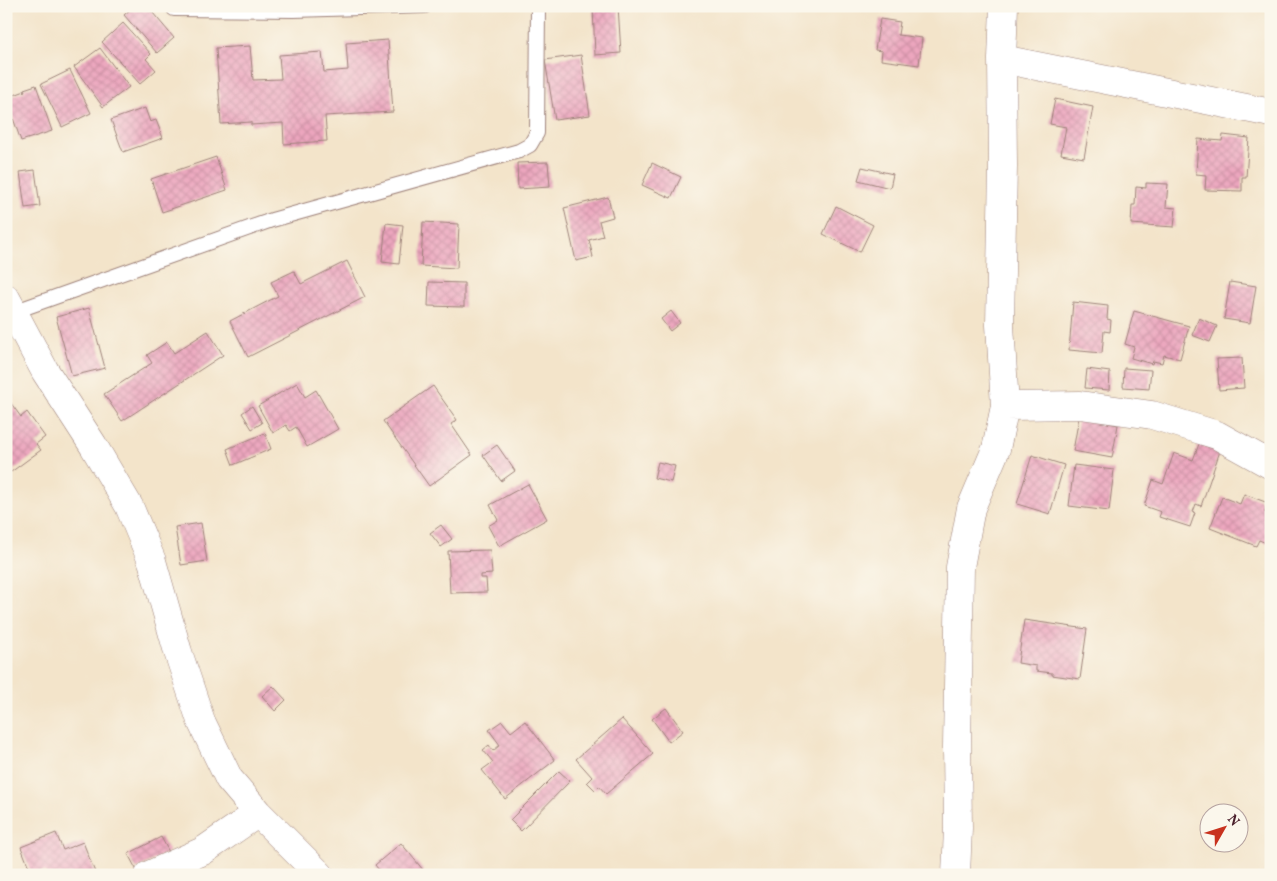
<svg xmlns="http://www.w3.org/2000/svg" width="1277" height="881" font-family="Vollkorn,serif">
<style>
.building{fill:url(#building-cross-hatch)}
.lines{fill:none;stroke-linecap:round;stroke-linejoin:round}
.lane-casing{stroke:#9e827a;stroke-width:16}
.street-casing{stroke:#9e827a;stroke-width:29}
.lane{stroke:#fff;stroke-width:14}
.street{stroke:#fff;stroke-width:28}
</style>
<defs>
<pattern id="building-cross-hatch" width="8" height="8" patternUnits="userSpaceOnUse" patternTransform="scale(1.25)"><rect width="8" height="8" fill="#eca6be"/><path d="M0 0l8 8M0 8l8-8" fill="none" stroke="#cc8ea3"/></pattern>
</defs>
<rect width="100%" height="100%" fill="#fbf7ec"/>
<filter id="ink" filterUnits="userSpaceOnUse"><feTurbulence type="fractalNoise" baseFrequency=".02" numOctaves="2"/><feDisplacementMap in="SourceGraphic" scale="10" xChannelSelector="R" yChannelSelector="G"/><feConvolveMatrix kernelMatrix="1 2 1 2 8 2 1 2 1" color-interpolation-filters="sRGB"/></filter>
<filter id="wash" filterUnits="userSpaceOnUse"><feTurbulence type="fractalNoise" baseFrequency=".0096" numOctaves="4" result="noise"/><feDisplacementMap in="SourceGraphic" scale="20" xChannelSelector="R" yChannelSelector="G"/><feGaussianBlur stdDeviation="1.12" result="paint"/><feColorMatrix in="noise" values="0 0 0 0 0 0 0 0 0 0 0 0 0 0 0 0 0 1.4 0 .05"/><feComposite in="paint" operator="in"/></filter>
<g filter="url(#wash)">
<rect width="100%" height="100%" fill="#f3e4ca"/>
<g id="blocks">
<!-- building -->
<path class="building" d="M134 6H147L174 38 157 53 124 15Z
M618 6 621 53 595 55 593 7Z
M880 19 900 22 898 35 922 38 919 65 881 60 882 51 875 50Z
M123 23 151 54 146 59 156 70 140 84 102 42Z
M388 40 393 112 325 116 327 141 284 144 283 123 251 125V122L221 124 216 48 250 46 253 80 281 79 279 55 322 52 324 72 348 70 346 43Z
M100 48 129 87 103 107 74 67Z
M581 55 590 115 555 120 545 60Z
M70 70 91 113 62 127 41 84Z
M36 85 52 131 21 141 6 98 25 91 24 89Z
M1055 99 1093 107 1084 158 1061 154 1066 127 1050 124Z
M145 108 150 122 156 120 163 138 123 152 111 120Z
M1223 135 1249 138 1246 177H1242V191L1205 190 1206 175 1196 174 1198 139 1222 141Z
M216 157 227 190 162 212 151 179Z
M548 162 550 187 518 189 517 163Z
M652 163 681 177 671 198 642 185Z
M862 167 893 174 890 188 858 180Z
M35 170 40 206 25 208 20 172Z
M1146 183 1168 184 1166 207 1176 208 1174 227 1131 224 1132 205H1135L1136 187 1146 188Z
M608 197 613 217 599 221 603 236 589 240 593 257 576 261 564 208Z
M836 206 873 225 860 252 823 234Z
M423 222 459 224 457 268 421 266Z
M386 223 403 225 399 264 382 262Z
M347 261 365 297 248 357 230 321 278 296 271 282 294 271 301 284Z
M429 282 464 283V307L428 306Z
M1230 282 1256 286 1250 323 1224 319Z
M1073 302 1108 306 1107 319 1111 320 1110 332 1104 331 1102 353 1069 350Z
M89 308 105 368 72 376 56 317Z
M671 311 680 323 670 331 661 319Z
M1134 311 1189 326 1180 359 1164 355 1162 363 1153 361 1152 364 1131 358 1134 347 1125 344Z
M1199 318 1217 326 1210 342 1192 335Z
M208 331 223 355 122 421 104 394 152 363 147 355 167 342 174 353Z
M1242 358 1244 388 1219 390 1217 359Z
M1124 368 1151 370 1149 389 1123 387Z
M1087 369 1110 372 1109 390 1085 388Z
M297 383 305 397 316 390 338 429 307 447 296 427 290 431 286 425 273 433 258 406Z
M433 386 457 420 451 424 472 455 429 486 383 421Z
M10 402 21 417 27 412 45 437 36 444 41 450 11 472 6 466V404Z
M252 406 262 423 252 429 242 413Z
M1079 417 1118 425 1112 458 1073 451Z
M265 433 271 449 233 465 227 449Z
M1199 444 1220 451 1201 506 1196 504 1193 512 1195 513 1190 527 1159 517 1161 512 1144 506 1153 480 1163 484 1174 453 1193 460Z
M497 445 515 471 501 481 483 455Z
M1032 455 1064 465 1050 514 1017 504Z
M658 462 675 466 671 482 654 478Z
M1074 465 1114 470 1109 511 1069 506Z
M528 484 547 519 499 546 488 526 498 520 490 505Z
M1244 494 1268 503 1264 512 1271 515V545L1259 540 1256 546 1210 528 1222 497 1240 504Z
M201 523 207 561 181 565 175 527Z
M441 525 452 539 441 547 430 533Z
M490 550 492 574 480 575V578H486L487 592 450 593 448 551Z
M1024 620 1087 629 1080 679 1052 675V673L1036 671V666L1018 663Z
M273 686 286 700 275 711 262 696Z
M666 708 683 731 669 742 652 719Z
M622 719 653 754 606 794 599 786 595 790 587 782 592 777 576 759Z
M502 721 511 732 525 721 555 760 505 799 482 770 493 762 483 750 489 745 493 751 500 745 489 730Z
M559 771 570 781 521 831 510 820Z
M56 833 63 850 83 842 96 875H47L45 871 32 875 21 847Z
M161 837 169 852 136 869 128 854Z
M401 843 424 871 419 875H383L375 865Z"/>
</g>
</g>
<g filter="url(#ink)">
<use href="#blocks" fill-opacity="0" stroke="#9e827a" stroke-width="1"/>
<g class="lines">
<!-- lane casing -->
<g class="lane-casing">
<path id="lane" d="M174 9 294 10 425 6
M13 312 272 220 519 151 530 145 537 133 538 6"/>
</g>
<!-- street casing -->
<g class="street-casing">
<path id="street" d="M1002 59 1271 113
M6 298 45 371 93 445 129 506 152 561 178 652 201 721 229 779 258 813 320 875
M1005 406 1080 405 1152 415 1217 435 1271 465
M149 875 203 851 258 813
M956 875 958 828 957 747 960 567 971 508 996 449 1005 406 1000 325 1003 166 1002 59 1004 6"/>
</g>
<!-- lane -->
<use href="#lane" class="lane"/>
<!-- street -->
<use href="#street" class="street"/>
</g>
</g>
<!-- margin -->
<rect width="1277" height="881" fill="none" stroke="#fbf7ec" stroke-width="25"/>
<!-- north arrow -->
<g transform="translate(1224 828) rotate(51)"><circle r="24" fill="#fbf7ec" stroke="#b4a19f"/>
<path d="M0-4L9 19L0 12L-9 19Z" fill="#c8321e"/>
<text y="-8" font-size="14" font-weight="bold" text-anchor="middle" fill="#4a1f2b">N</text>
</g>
</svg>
